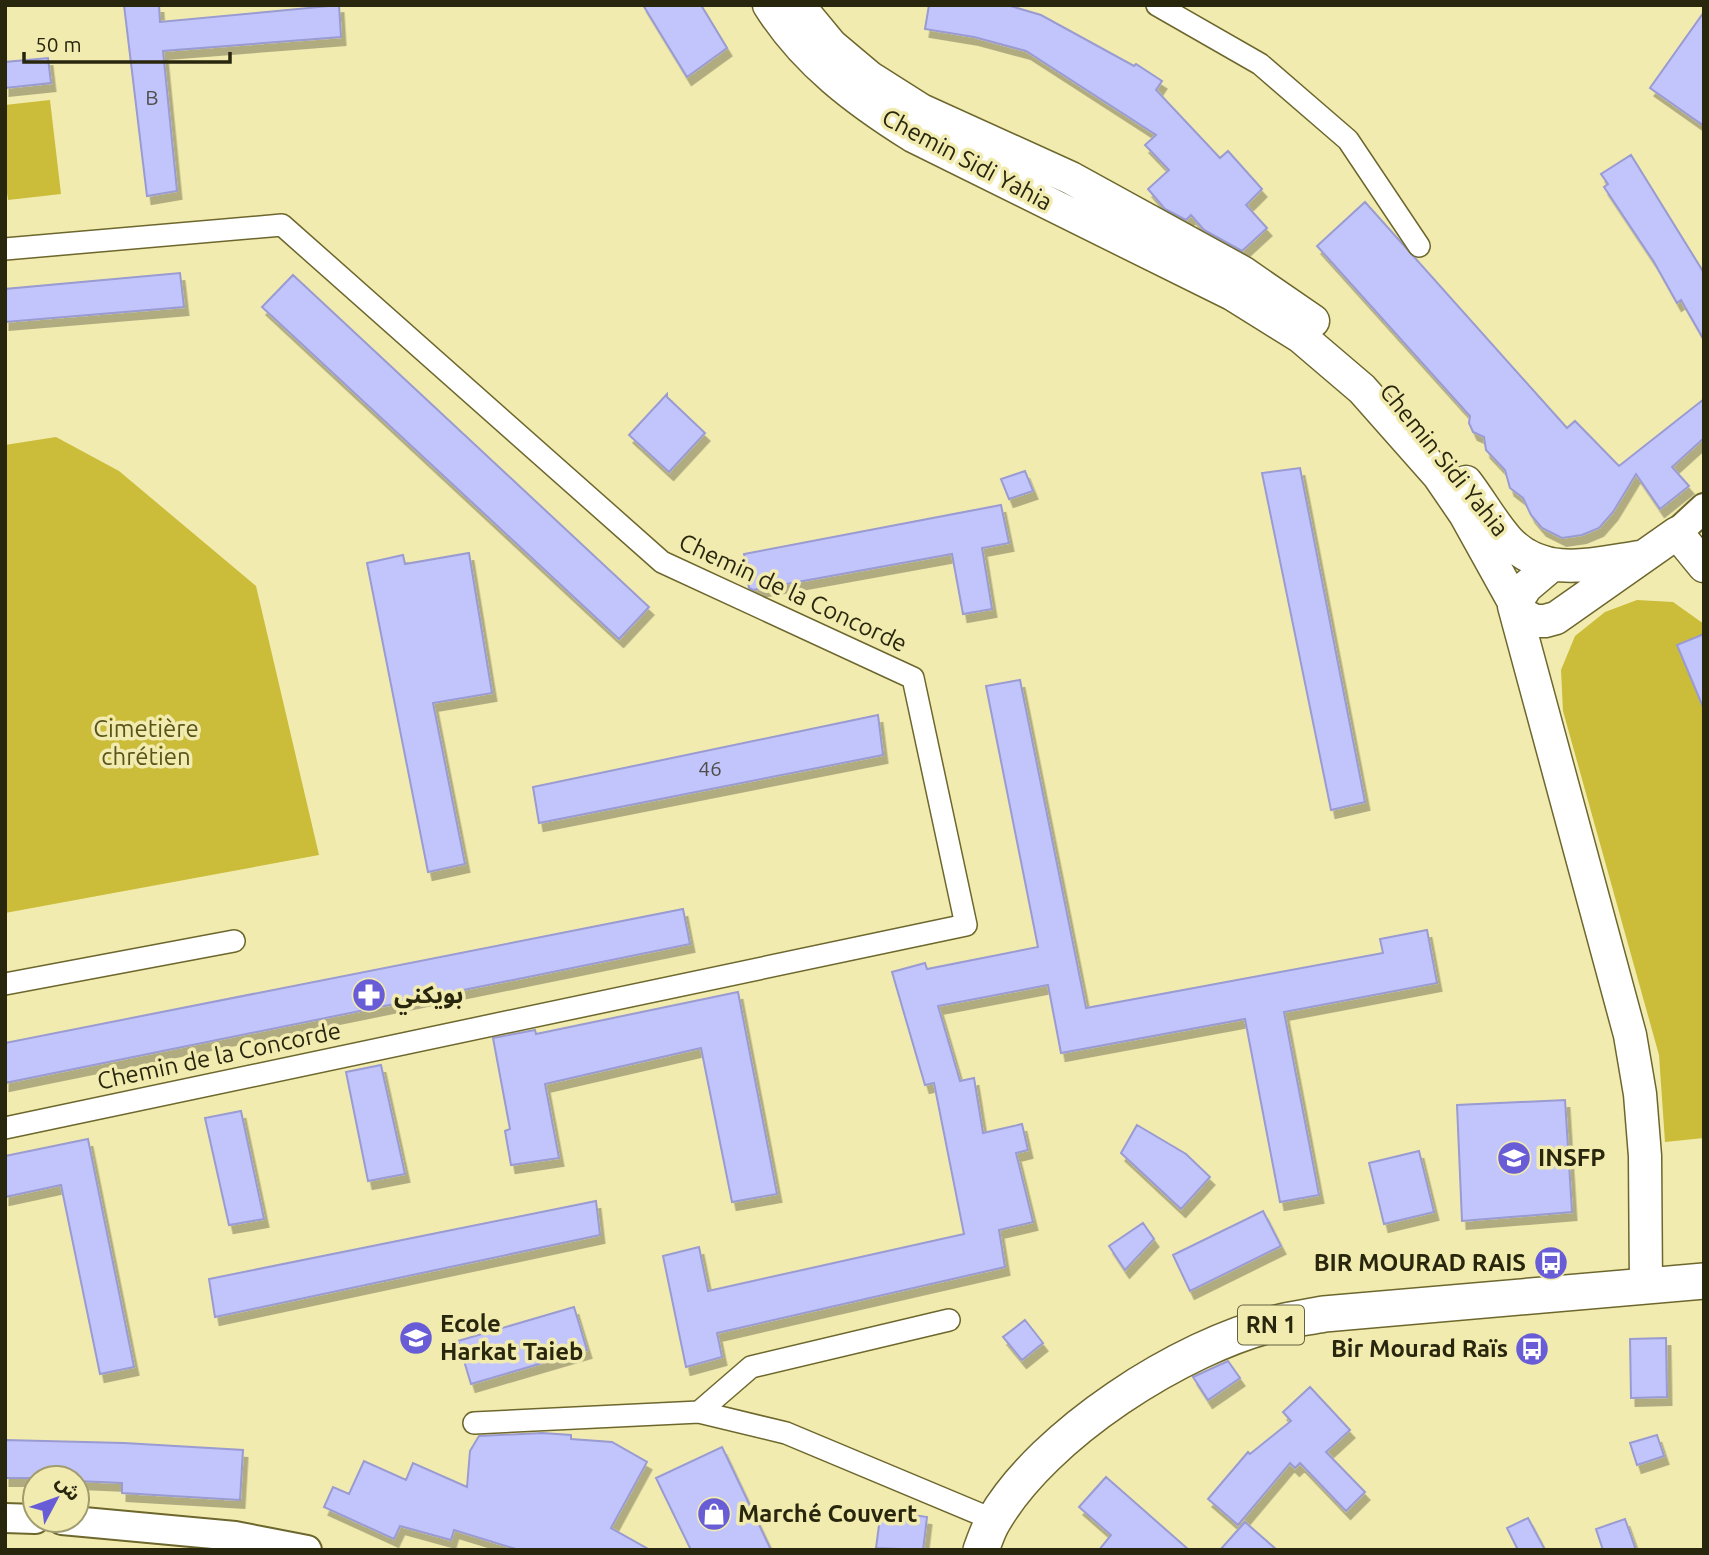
<svg xmlns="http://www.w3.org/2000/svg" width="1709" height="1555" font-family="Ubuntu,'Noto Sans Arabic',sans-serif">
<style>
.green{fill:#cbbc39}
.building{fill:#c2c4fc;stroke:#999bd1;stroke-width:2;filter:url(#shadow)}
.lines{fill:none;stroke-linecap:round;stroke-linejoin:round}
.minor-casing{stroke:#6d672e;stroke-width:24}
.tertiary-casing{stroke:#6d672e;stroke-width:32}
.secondary-casing{stroke:#6d672e;stroke-width:35}
.primary-casing{stroke:#6d672e;stroke-width:38}
.minor{stroke:#fff;stroke-width:21}
.tertiary{stroke:#fff;stroke-width:28}
.secondary{stroke:#fff;stroke-width:32}
.primary{stroke:#fff;stroke-width:35}
.labels{text-anchor:middle;stroke-width:7;stroke-linejoin:round;paint-order:stroke}
.number-label{font-size:21px;fill:#4f4e4a}
.shield{fill:#f1ebaf;stroke:#65613e;stroke-width:2}
.shield-label{font-size:23px;font-weight:bold;fill:#29260e}
.street-label{font-size:24px;fill:#29260e;stroke:#f1ebaf}
.park-label{font-size:24px;fill:#5b5419;stroke:#f1ebaf}
.poi-label{font-size:24px;font-weight:bold;fill:#29260e;stroke:#f1ebaf;text-anchor:start}
</style>
<defs>
<filter id="shadow"><feDropShadow dx="4.5" dy="8" stdDeviation="0" flood-color="#0004"/></filter>
</defs>
<rect width="100%" height="100%" fill="#f1ebaf"/>
<!-- green -->
<path class="green" d="M50 100 61 194 8 200 5 179V105Z
M56 437 119 471 256 586 319 855 5 913V445Z
M1637 600 1673 602 1704 624V1138L1665 1142 1659 1055 1563 711 1561 670 1575 636 1605 612Z"/>
<!-- building -->
<path class="building" d="M124 5H159L160 22 339 5 341 37 163 51 177 191 147 196Z
M643 5H701L727 48 687 77Z
M929 5H1007L1041 15 1134 66 1136 64 1162 81 1156 90 1220 158 1228 151 1262 189 1246 205 1267 228 1242 251 1204 230 1191 215 1186 220 1165 209 1148 189 1169 170 1145 145 1156 135 1026 51 974 37 925 29Z
M1704 12V126L1650 88Z
M48 58 51 83 5 88V62Z
M1631 155 1704 273V340L1681 300 1677 303 1654 262 1604 187 1608 184 1601 174Z
M1365 202 1567 428 1575 421 1619 466 1704 399V438L1672 467 1689 486 1660 509 1636 474 1613 512 1599 528 1582 535 1562 538 1542 528 1531 515 1523 498 1510 488 1505 470 1486 450 1484 437 1473 432 1469 423 1470 416 1317 246Z
M180 273 184 307 5 322V289Z
M293 275 649 607 619 639 262 307Z
M667 394V397L705 433 669 472 629 435Z
M1300 468 1365 802 1331 810 1262 473Z
M1025 471 1033 491 1009 499 1001 479Z
M1001 505 1009 543 982 548 992 609 963 614 952 554 753 590 749 588 744 554Z
M469 553 492 693 433 703 465 864 428 872 367 563 403 555 405 564Z
M1704 634V707H1703L1677 645Z
M1020 680 1086 1008 1383 953 1380 939 1427 930 1437 983 1284 1012 1319 1195 1280 1202 1245 1019 1061 1053 1048 985 938 1006 960 1081 974 1078 983 1133 1022 1124 1028 1150 1016 1153 1033 1222 999 1230 1005 1267 717 1333 722 1357 686 1367 663 1256 699 1247 708 1291 964 1234 934 1083 925 1085 892 972 925 963 927 969 1038 947 986 686Z
M878 715 883 755 539 823 533 787Z
M683 909 690 944 5 1083V1043Z
M738 992 777 1194 732 1202 701 1048 545 1084 559 1158 511 1165 505 1131 510 1129 493 1038 535 1030 536 1034Z
M381 1065 405 1174 368 1181 346 1072Z
M1565 1100 1572 1212 1462 1221 1457 1105Z
M241 1111 264 1219 229 1225 205 1118Z
M1137 1125 1186 1154 1210 1177 1181 1209 1121 1153Z
M88 1139 134 1367 100 1374 61 1185 5 1197V1156Z
M1419 1151 1434 1212 1384 1224 1369 1163Z
M596 1201 600 1235 215 1317 209 1279Z
M1263 1211 1281 1246 1190 1291 1173 1255Z
M1143 1223 1154 1239 1125 1270 1109 1246Z
M574 1307 587 1350 471 1384 458 1341Z
M1025 1320 1043 1343 1022 1360 1003 1337Z
M1666 1338 1667 1397 1631 1398 1630 1339Z
M1228 1361 1240 1378 1208 1400 1193 1377Z
M1310 1387 1350 1430 1326 1452 1365 1492 1346 1511 1300 1463 1295 1468 1290 1463 1238 1525 1208 1499 1248 1452 1250 1454 1291 1421 1283 1412Z
M542 1433 571 1435V1439L612 1442 647 1462 611 1528 650 1550H519L454 1530 451 1540 400 1526 394 1539 324 1507 333 1487 349 1494 364 1461 406 1480 413 1463 467 1487 470 1451 479 1436Z
M1657 1435 1664 1456 1637 1465 1630 1443Z
M5 1440 124 1443 243 1450 240 1500 122 1493V1483L77 1481V1478H5Z
M722 1447 771 1550H691L656 1478Z
M1106 1477 1189 1550H1099L1111 1535 1079 1507Z
M881 1510 927 1517 923 1550 876 1548Z
M1528 1518 1545 1550H1518L1507 1528Z
M1625 1519 1636 1550H1603L1596 1529Z
M1245 1522 1277 1550H1220Z"/>
<g class="lines">
<!-- minor casing -->
<g class="minor-casing">
<path id="minor" d="M1157 5 1260 64 1348 140 1419 246
M5 249 282 225 662 562 913 678 966 925 5 1128
M5 984 234 941
M699 1412 751 1367 949 1320
M474 1423 699 1412 786 1433 994 1520"/>
</g>
<!-- tertiary casing -->
<g class="tertiary-casing">
<path id="tertiary" d="M1677 533 1704 508
M5 1518 35 1519
M62 1520 235 1536 307 1550"/>
</g>
<!-- secondary casing -->
<g class="secondary-casing">
<path id="secondary" d="M769 5C805 62 857 101 913 136L1232 294 1301 337 1362 389 1439 476 1465 514 1520 613 1535 621H1545L1556 618 1677 533 1704 566
M798 5 831 45 869 77 921 110 1071 178 1242 272 1313 321
M1466 482C1480 500 1492 522 1507 539 1542 579 1593 564 1639 557
M1552 565 1526 587 1514 606 1630 1035 1640 1094 1645 1156 1646 1287"/>
</g>
<!-- primary casing -->
<g class="primary-casing">
<path id="primary" d="M981 1550C985 1540 988 1529 994 1520 1044 1434 1181 1346 1277 1323 1293 1319 1309 1317 1324 1314L1704 1281"/>
</g>
<!-- minor -->
<use href="#minor" class="minor"/>
<!-- tertiary -->
<use href="#tertiary" class="tertiary"/>
<!-- secondary -->
<use href="#secondary" class="secondary"/>
<!-- primary -->
<use href="#primary" class="primary"/>
</g>
<!-- icons -->
<defs>
<g id="pharmacy-disc" transform="scale(1.75)"><circle r="9.5" fill="#685dd7" stroke="#f1ebaf"/><path d="M-2-6h4v4h4v4h-4v4h-4v-4h-4v-4h4Z" fill="#fff"/></g>
<g id="university-disc" transform="scale(1.75)"><circle r="9.5" fill="#685dd7" stroke="#f1ebaf"/><path d="M0-5L7-2L0 1L-7-2ZM-4 1L0 2.5L4 1V4Q0 6-4 4Z" fill="#fff"/></g>
<g id="bus-disc" transform="scale(1.75)"><circle r="9.5" fill="#685dd7" stroke="#f1ebaf"/><path d="M-5-6H5V4H4V6H2V4H-2V6H-4V4H-5ZM-3.5-4V0h7V-4ZM-3.5 1.2v1.5H-2V1.2ZM2 1.2v1.5H3.5V1.2Z" fill="#fff"/></g>
<g id="school-disc" transform="scale(1.75)"><circle r="9.5" fill="#685dd7" stroke="#f1ebaf"/><path d="M0-5L7-2L0 1L-7-2ZM-4 1L0 2.5L4 1V4Q0 6-4 4Z" fill="#fff"/></g>
<g id="shop-disc" transform="scale(1.75)"><circle r="9.5" fill="#685dd7" stroke="#f1ebaf"/><path d="M-5-2.5h2.3a2.7 3.5 0 0 1 5.4 0H5L5.5 6h-11ZM-1.5-2.5h3a1.5 2.3 0 0 0-3 0Z" fill="#fff"/></g>
</defs>
<g fill-rule="evenodd">
<use href="#pharmacy-disc" x="369" y="995"/>
<use href="#university-disc" x="1514" y="1158"/>
<use href="#bus-disc" x="1551" y="1263"/>
<use href="#school-disc" x="416" y="1338"/>
<use href="#bus-disc" x="1532" y="1349"/>
<use href="#shop-disc" x="714" y="1514"/>
</g>
<g class="labels">
<!-- number labels -->
<g class="number-label">
<text x="152" y="105">B</text>
<text x="710" y="776">46</text>
</g>
<!-- shield labels -->
<rect class="shield" x="1238" y="1305.5" width="66" height="39" rx="5"/>
<g class="shield-label">
<text x="1271" y="1333">RN 1</text>
</g>
<!-- street labels -->
<g class="street-label">
<text transform="translate(967 160) rotate(28)" y="8">Chemin Sidi Yahia</text>
<text transform="translate(1444 460) rotate(51)" y="8">Chemin Sidi Yahia</text>
<text transform="translate(793 593) rotate(25)" y="8">Chemin de la Concorde</text>
<text transform="translate(219 1056) rotate(-12)" y="8">Chemin de la Concorde</text>
</g>
<!-- park labels -->
<g class="park-label">
<text x="146" y="737">Cimetière<tspan x="146" dy="28">chrétien</tspan></text>
</g>
<!-- poi labels -->
<g class="poi-label">
<text x="394" y="1003">بويكني</text>
<text x="1538" y="1166">INSFP</text>
<text x="1526" y="1271" text-anchor="end">BIR MOURAD RAIS</text>
<text x="440" y="1332">Ecole<tspan x="440" dy="28">Harkat Taieb</tspan></text>
<text x="1508" y="1357" text-anchor="end">Bir Mourad Raïs</text>
<text x="738" y="1522">Marché Couvert</text>
</g>
</g>
<!-- border -->
<rect width="1709" height="1555" fill="none" stroke="#29260e" stroke-width="14"/>
<!-- north arrow -->
<g transform="translate(56 1499) rotate(49)"><circle r="33" fill="#f1ebaf" stroke="#a19c6f" stroke-width="2"/>
<path d="M0-5L12 26L0 18L-12 26Z" fill="#685dd7"/>
<text y="-10" font-size="19" font-weight="bold" text-anchor="middle" fill="#29260e">ش</text>
</g>
<!-- scale -->
<path d="M24 52v10h206v-10" fill="none" stroke="#29260e" stroke-width="3.5"/>
<text x="35" y="52" font-size="21" fill="#29260e" stroke="#f1ebaf" stroke-width="5" paint-order="stroke">50 m</text>
</svg>
